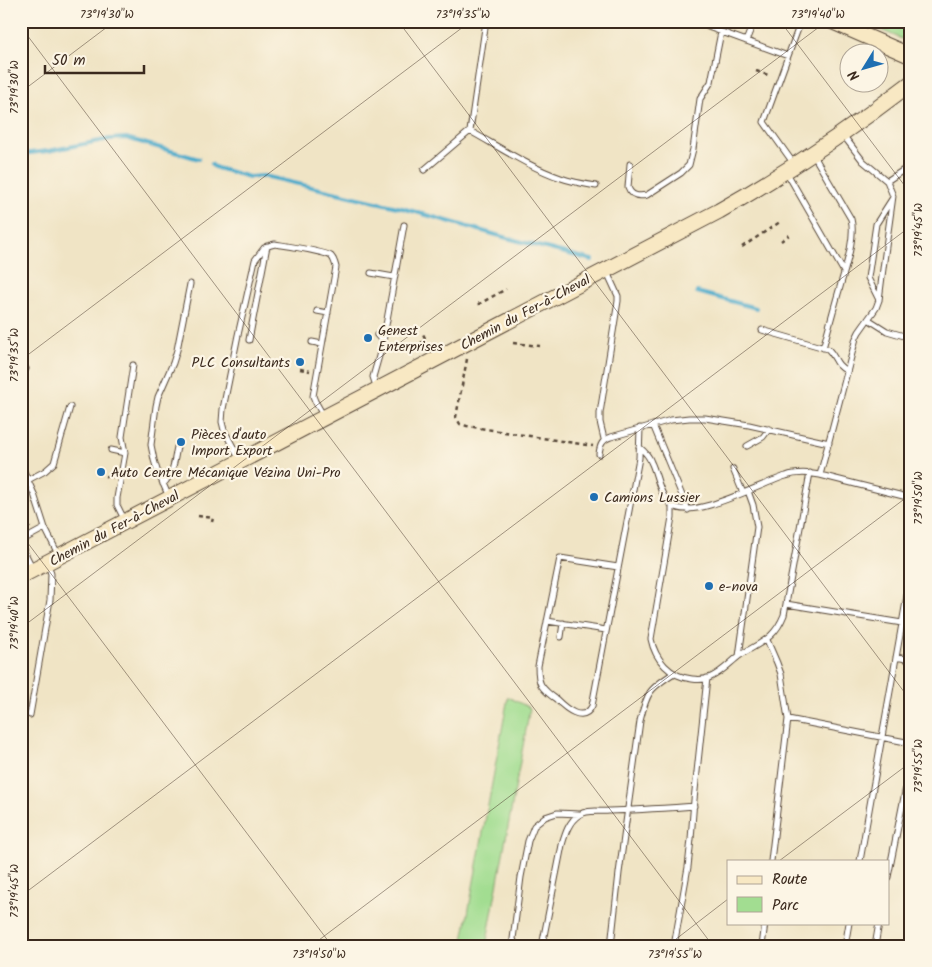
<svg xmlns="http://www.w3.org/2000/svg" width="932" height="967" font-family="Kalam,sans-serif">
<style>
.green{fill:#a2dd91;stroke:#6e8458}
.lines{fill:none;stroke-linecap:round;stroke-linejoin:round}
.stream{stroke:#4cabcb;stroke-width:4}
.lane-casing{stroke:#564637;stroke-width:7}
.secondary-casing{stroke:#564637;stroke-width:17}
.path{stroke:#564637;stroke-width:2.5;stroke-dasharray:4 4;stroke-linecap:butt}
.lane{stroke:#fff;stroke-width:5}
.secondary{stroke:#f8e8c3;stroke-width:15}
.ticks{fill:none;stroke:#3b2a1e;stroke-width:1;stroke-opacity:0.45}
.poi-dot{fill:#1f6fb2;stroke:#fcf5e5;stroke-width:2}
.labels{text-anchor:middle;stroke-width:4.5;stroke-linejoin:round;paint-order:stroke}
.street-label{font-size:14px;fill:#3b2a1e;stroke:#fcf5e5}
.poi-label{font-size:14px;fill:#3b2a1e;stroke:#fcf5e5;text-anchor:start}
.neatline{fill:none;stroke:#3b2a1e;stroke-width:2}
.ticks-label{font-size:12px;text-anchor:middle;fill:#3b2a1e}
</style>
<rect width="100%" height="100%" fill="#fcf5e5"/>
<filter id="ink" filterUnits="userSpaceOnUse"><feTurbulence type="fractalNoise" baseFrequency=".02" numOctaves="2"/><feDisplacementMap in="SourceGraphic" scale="10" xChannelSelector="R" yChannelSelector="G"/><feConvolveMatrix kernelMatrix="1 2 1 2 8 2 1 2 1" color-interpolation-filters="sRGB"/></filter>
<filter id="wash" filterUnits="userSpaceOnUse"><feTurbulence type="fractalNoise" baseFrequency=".0096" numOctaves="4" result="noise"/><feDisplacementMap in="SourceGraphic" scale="20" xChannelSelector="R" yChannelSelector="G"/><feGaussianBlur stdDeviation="1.12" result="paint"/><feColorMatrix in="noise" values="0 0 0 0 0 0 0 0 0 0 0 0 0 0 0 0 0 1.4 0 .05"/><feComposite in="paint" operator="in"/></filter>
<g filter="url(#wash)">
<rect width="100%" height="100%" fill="#f0e4c5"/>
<!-- green -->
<path class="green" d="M873 21H887L888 23 911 32V43L872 26Z
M508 697 530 708 486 946H462Z"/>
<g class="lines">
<!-- stream -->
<path class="stream" d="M21 154 48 151 110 139 126 138 199 159
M211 164 213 166 217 168 249 177 264 176 402 208 507 238 592 260
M697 292 756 308"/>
</g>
</g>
<g filter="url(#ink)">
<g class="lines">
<!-- lane casing -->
<g class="lane-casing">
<path id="lane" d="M486 21 470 131C499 147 531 168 561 178 572 182 584 184 596 186
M708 21V27L788 56 801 21
M746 41 754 21
M788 56 764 122 794 164
M814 156 851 219C856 237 845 269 840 287 834 307 829 327 823 348
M630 164 628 187C631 196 638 197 647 195L681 173 689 165 693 149 700 99 711 82 721 32
M424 170 470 131
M787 173 844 272
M887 181 911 165
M371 273 394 277
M879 300 868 278 876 224 892 199
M317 311 328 313
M868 319 887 331 911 338
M762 330 828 349C837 358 834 364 847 371
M377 335 383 342
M249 340 267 246
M312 342 322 344
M21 367 26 369
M377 389 373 377 383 342 404 225
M653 425 688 510
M604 439 600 422V413L618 301V296L607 272
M747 446 763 437 769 429
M639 447C644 451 649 456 651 462 658 476 659 497 673 506 694 520 762 483 786 476 797 472 809 473 820 475L911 498
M111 450 125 453
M599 454C600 445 602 440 611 437L671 420 689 418H705L749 425 829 443
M240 460 224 430 222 422 223 409 238 335 255 260 264 248 271 245 275 244C287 246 323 251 331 256 334 259 335 263 336 267L313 396 315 401 323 415
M21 465 34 494 45 528
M733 469 743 493
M820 475 856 338 859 332 876 308 879 300 884 261 893 196 887 181 863 161 843 135
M28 480 45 471 54 463 70 407
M163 484C174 474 174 461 177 447
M169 497 157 470 154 460 151 445 156 406 158 397 173 363 177 350 190 284
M672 506V517L651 639C655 659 670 677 692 679 699 680 705 680 711 677 721 673 730 663 739 656L757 527 753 505 748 491
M124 519 117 505V498L125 453 122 437 133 365
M21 541 45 528 58 554
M21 545 32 567
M618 567 560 558 538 666C538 673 538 679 541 685 545 691 550 695 556 699 565 708 583 724 592 706L639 458 640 428
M786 604 902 623
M547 621 606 630
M561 637 563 623
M767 640 777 663 781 674 788 719 771 861
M739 656C760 642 774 640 784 615L810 473
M896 657 911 660
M30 715 50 600 51 574 48 563
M788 719 911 743
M860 861 911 573
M888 877 911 762
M516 946 513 939 521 877 528 841 534 826 545 817 557 813 579 814
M542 946 562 845C565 834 569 821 579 815 587 809 599 812 609 811 637 810 665 808 694 806
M611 946 619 873 640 721C647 692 649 689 674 673
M674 946 688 867 691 839 694 800 707 678
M762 946 765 923
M845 946 849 923
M875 946 879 923
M907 946 911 927"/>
</g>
<!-- secondary casing -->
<g class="secondary-casing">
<path id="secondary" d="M831 21 911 56
M21 576 719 211C786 173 850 130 911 83"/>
</g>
<!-- path -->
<path class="path" d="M756 71 771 76
M781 241 789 235
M742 247 780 222
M478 303 479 304 506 289
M513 343 540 346
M414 347 426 340 423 334
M467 359 456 417 460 424 467 426 593 446
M300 369 310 371
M105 476 113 478
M198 516 213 518 212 522
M25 521 30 528"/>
<!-- lane -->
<use href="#lane" class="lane"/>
<!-- secondary -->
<use href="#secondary" class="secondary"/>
</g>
</g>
<!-- ticks -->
<path class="ticks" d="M398 21 911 701M780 21 911 194M21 27 713 946M21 92 115 21M21 360 471 21M21 534 332 946M21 628 827 21M779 861 911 762M21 896 911 226M311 946 911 494M667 946 728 899"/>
<!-- markers -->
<g class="poi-dot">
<circle cx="368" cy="338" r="5"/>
<circle cx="300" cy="362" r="5"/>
<circle cx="181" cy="442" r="5"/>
<circle cx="101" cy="472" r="5"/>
<circle cx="594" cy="497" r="5"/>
<circle cx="709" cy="586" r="5"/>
</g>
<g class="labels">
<!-- street labels -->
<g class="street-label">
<text transform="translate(525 312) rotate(-28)" y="5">Chemin du Fer-à-Cheval</text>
<text transform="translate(114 528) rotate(-28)" y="5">Chemin du Fer-à-Cheval</text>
</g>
<!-- poi labels -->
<g class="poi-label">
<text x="378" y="335">Genest<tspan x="378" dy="16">Enterprises</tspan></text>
<text x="290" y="367" text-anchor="end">PLC Consultants</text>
<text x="191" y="439">Pièces d'auto<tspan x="191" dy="16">Import Export</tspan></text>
<text x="111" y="477">Auto Centre Mécanique Vézina Uni-Pro</text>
<text x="604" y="502">Camions Lussier</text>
<text x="719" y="591">e-nova</text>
</g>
</g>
<!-- margin -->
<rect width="932" height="967" fill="none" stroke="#fcf5e5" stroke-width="55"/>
<!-- legend -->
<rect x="727" y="860" width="162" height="65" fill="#fcf5e5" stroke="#afa495"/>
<rect x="737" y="876" width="25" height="8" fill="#f8e8c3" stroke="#afa495"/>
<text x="772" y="884" font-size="15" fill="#3b2a1e">Route</text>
<rect x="737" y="897" width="25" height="15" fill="#a2dd91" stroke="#afa495"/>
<text x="772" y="910" font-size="15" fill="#3b2a1e">Parc</text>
<!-- north arrow -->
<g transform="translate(864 68) rotate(233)"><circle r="24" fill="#fcf5e5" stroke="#afa495"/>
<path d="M0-4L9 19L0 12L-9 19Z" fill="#1f6fb2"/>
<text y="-8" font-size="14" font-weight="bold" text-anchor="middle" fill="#3b2a1e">N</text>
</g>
<!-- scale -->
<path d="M45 65v8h99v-8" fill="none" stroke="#3b2a1e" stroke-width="2.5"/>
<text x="52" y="65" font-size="15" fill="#3b2a1e" stroke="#fcf5e5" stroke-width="4" paint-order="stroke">50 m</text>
<rect x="28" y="28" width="876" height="912" class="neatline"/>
<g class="ticks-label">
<text x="107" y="18">73°19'30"W</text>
<text x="463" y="18">73°19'35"W</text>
<text x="818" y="18">73°19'40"W</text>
<text transform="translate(14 87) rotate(-90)" y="4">73°19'30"W</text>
<text transform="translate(918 230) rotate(-90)" y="4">73°19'45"W</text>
<text transform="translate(14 355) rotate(-90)" y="4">73°19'35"W</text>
<text transform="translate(918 498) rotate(-90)" y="4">73°19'50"W</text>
<text transform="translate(14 623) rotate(-90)" y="4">73°19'40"W</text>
<text transform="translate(918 766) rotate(-90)" y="4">73°19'55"W</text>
<text transform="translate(14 891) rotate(-90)" y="4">73°19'45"W</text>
<text x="319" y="958">73°19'50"W</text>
<text x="675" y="958">73°19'55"W</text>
</g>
</svg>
